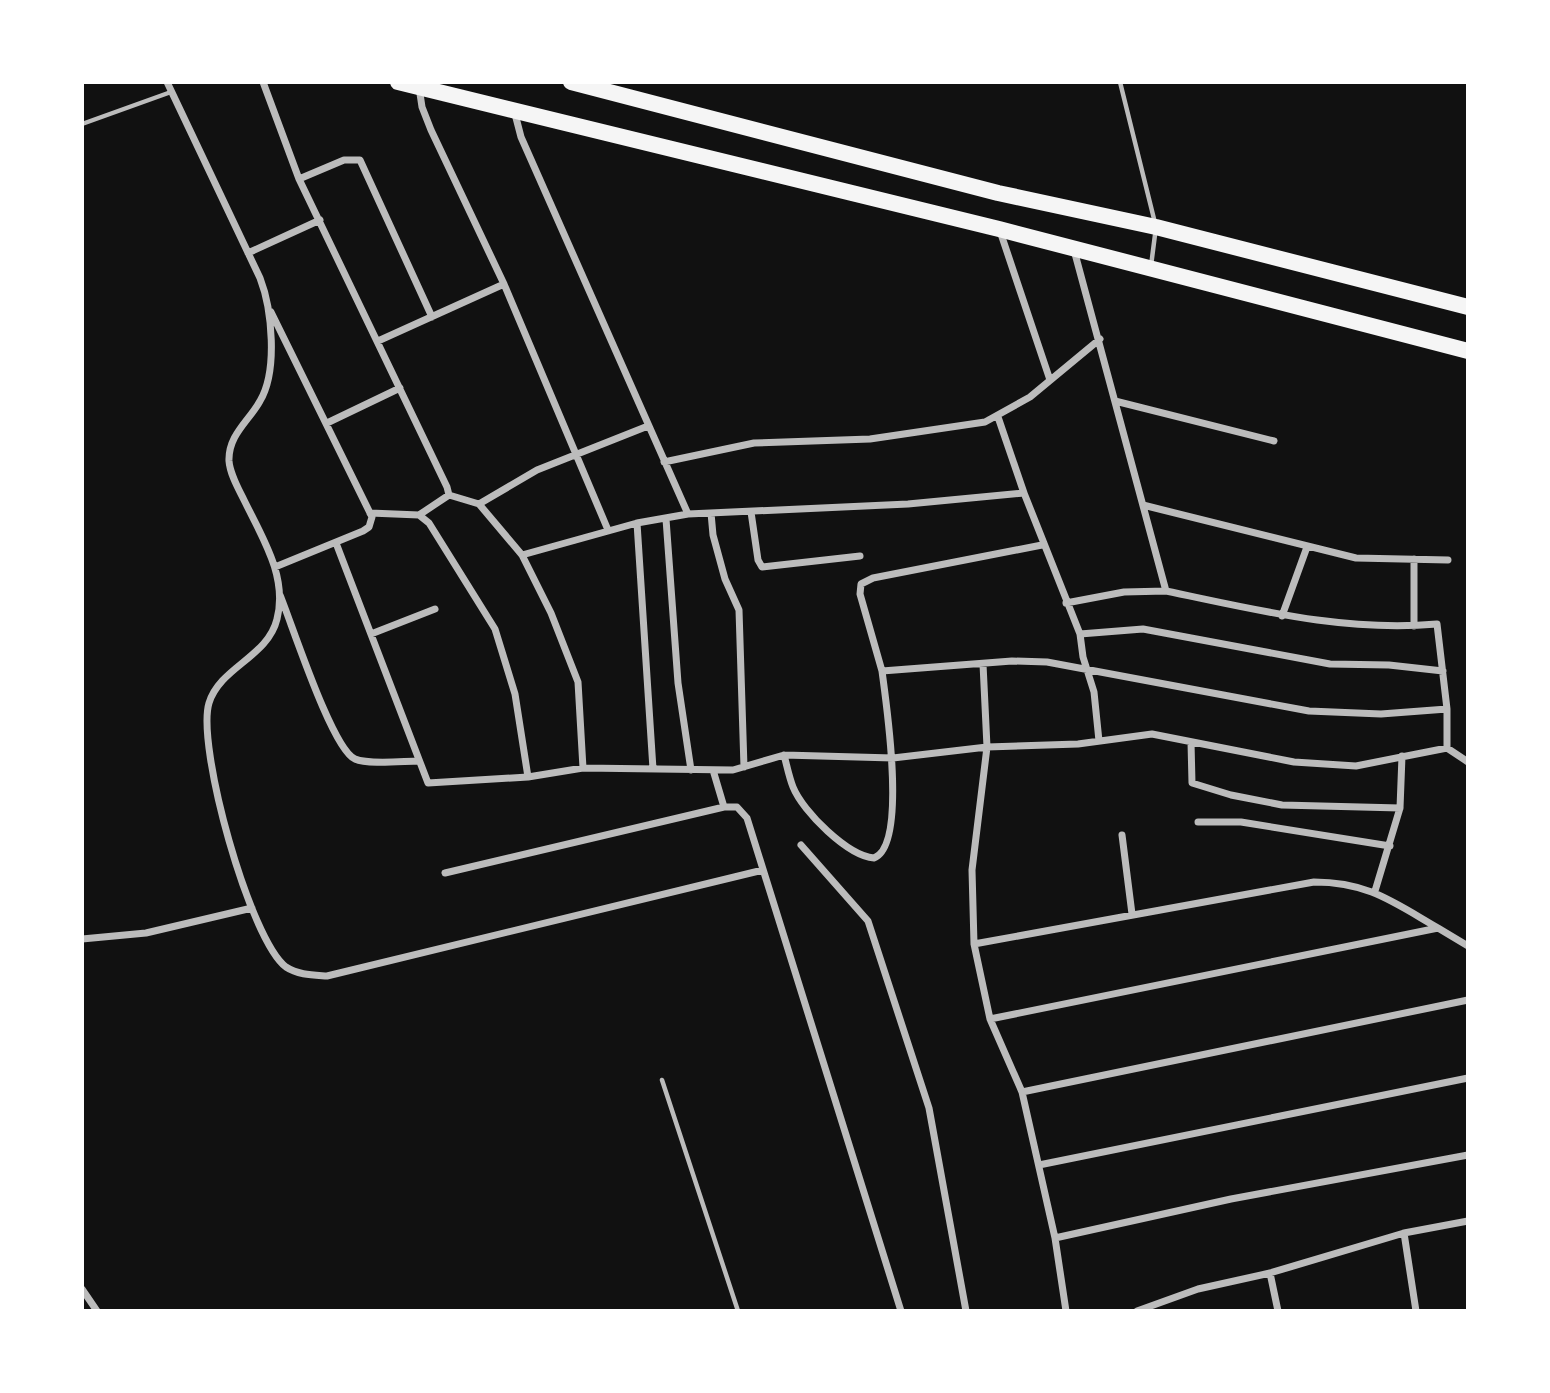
<svg xmlns="http://www.w3.org/2000/svg" width="1550" height="1393" font-family="'Roboto Serif',serif">
<style>
.lines{fill:none;stroke-linecap:round;stroke-linejoin:round}
.service{stroke:#bcbcbc;stroke-width:4.5}
.minor{stroke:#bcbcbc;stroke-width:7}
.trunk{stroke:#f5f5f5;stroke-width:16}
</style>
<rect width="100%" height="100%" fill="#111"/>
<g class="lines">
<!-- service -->
<path class="service" d="M1120 82 1156 227 1151 266
M82 124 171 92
M662 1080 738 1311"/>
<!-- minor -->
<path class="minor" d="M167 82 260 278C272 309 278 371 260 401 249 421 228 435 229 461 230 474 238 488 244 500 262 537 288 577 277 619 268 657 220 667 209 703 196 746 250 940 286 967 298 975 313 975 327 976L763 870
M263 82 299 179 447 487 449 495 419 515
M419 87 422 107 431 130 504 284 608 530
M514 110 521 137 688 514
M299 179 344 160H360L432 317
M1000 231 1050 380
M248 253 320 220
M271 312 372 517 369 527 363 531 275 567
M378 341 504 284
M1115 401 1274 441
M998 417 1024 493
M327 423 400 388
M664 462 754 443 870 439 985 422 1030 397 1100 339
M449 495 479 504 522 555 551 613 578 682 583 768
M479 504 537 470 648 426
M1143 505 1356 558 1448 560
M751 512 758 560 762 567 860 556
M370 513 419 515 429 523 495 629 515 694 528 777
M711 513 713 535 725 579 739 610 744 767
M666 519 678 683 691 770
M637 523 653 769
M336 543 428 783 528 777 583 768 733 770 784 755 893 758 987 747 1078 744 1152 734 1294 762 1356 766 1447 748V709L1437 624C1343 632 1258 610 1166 591L1074 250
M522 555 637 523 688 514 908 504 1024 493 1080 634 1083 657 1094 692 1099 741
M1414 559V626
M280 595C292 624 332 749 355 759 368 765 404 761 419 761
M1066 603 1124 592 1166 591
M1282 616 1307 547
M371 634 435 609
M1080 634 1143 629 1330 664 1389 665 1443 671
M983 664 987 747 972 870 974 944 990 1019 1022 1092 1055 1238 1066 1311
M882 671 860 594 861 584 873 578 1042 545
M1191 742 1192 783 1231 795 1282 805 1400 808 1402 756
M1447 748 1468 762
M784 755C787 766 789 777 793 787 803 812 848 856 874 858 908 845 886 702 882 671L1012 661 1047 662 1309 711 1381 714 1447 709
M713 770 724 807H737L747 818 901 1311
M1198 822H1241L1390 846
M1122 835 1132 914
M801 845 868 921 929 1108 966 1311
M445 873 724 807
M1375 891 1400 808
M82 939 146 933 252 908
M974 944 1314 882C1368 882 1393 902 1438 928
M990 1019 1438 928 1468 946
M1022 1092 1468 1000
M1039 1165 1468 1078
M1404 1233 1416 1311
M1055 1238 1231 1199 1468 1155
M1270 1273 1278 1311
M82 1289 97 1311
M1137 1311 1198 1289 1270 1273 1404 1233 1468 1221"/>
<!-- trunk -->
<path class="trunk" d="M398 82 999 229 1468 351
M571 82 998 193 1156 227 1468 307"/>
</g>
<!-- border -->
<rect width="1550" height="1393" fill="none" stroke="#ffffff" stroke-width="168"/>
</svg>
